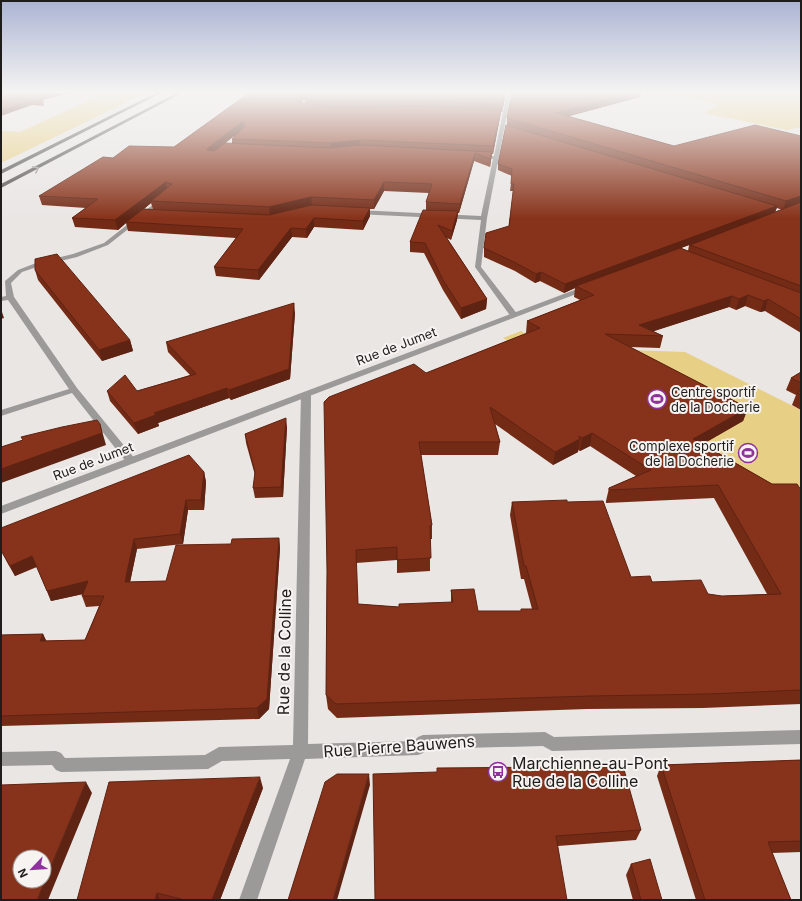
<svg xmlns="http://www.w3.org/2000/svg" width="802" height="901" font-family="Inter,sans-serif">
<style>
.green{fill:#e8cf86}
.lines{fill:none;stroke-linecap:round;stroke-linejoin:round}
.minor{fill:#9b9a99;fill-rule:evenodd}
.tertiary{fill:#9b9a99;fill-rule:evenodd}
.trunk{fill:#52504e;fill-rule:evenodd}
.wall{fill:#742b16;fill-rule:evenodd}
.shaded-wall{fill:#5e2312}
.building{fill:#87321a;stroke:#5e2312;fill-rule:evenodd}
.oneway{stroke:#9c9997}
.labels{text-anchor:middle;stroke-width:4;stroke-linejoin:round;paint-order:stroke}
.street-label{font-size:13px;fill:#1e1d1c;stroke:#f6f3f1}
.poi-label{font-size:13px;fill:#1e1d1c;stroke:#f6f3f1;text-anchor:start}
.near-street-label{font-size:16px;fill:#1e1d1c;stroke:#f6f3f1}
.near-poi-label{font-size:16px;fill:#1e1d1c;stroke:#f6f3f1;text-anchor:start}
</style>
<rect width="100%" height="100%" fill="#e9e6e4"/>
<!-- green -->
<path class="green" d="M98 93H142L121 105 1 163V131L20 132 96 97Z
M668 93H801V127L787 130 704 113 719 104Z
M521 331 538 341 601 349 685 352 801 410V496H768L503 338Z"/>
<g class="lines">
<!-- minor -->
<path class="minor" d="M507 93H511L487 218 481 267 518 315 514 317H511L475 267 481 220 357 214 354 212 357 210 481 216 493 159 477 157 479 156H494Z
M160 199 165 200 108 245 77 257 40 266 22 272 11 283 14 297 77 388 135 459 136 461 135 463H127L72 393 1 416V410L69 389 8 300 1 301V297L6 296 5 281 18 270 36 263 73 254 104 243Z
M306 392 311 395 308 744 414 741 418 737 423 735 545 732 554 737 801 730V744L552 751 543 746 427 749 423 753 418 755 305 759 257 900H239L290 759 222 761 208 769 61 772 56 770 52 765 1 766V752L56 751 61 753 65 758 205 755 219 747 293 745 301 395Z"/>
<!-- tertiary -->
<path class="tertiary" d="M585 286H588L592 288 1 514V506Z"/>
<!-- trunk -->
<path class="trunk" d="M156 93H161L1 174V170Z
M177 93H182L1 188V184Z"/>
</g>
<!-- wall -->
<path class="wall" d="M1 93 43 100 44 106 32 105Z
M249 93H506L502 112H501L500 117 493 154H492L490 167 474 161 459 213H458L457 220 451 240 447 238 487 299 486 309 461 319 443 290 424 253 410 252V242L426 210V202L429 193 384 191 374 209H370V216L363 230 314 227 307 238 292 237 259 280 216 276 214 267 236 238 128 231 126 223 118 230 75 227 72 218 86 208 42 205 39 196 113 158 174 147ZM304 99 305 103 302 102ZM234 136 232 139V144H224ZM151 203 153 209H144Z
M512 93H641L640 97 569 116 674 146 801 136V333L765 311 760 312 745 306 736 310 729 307 653 331 663 336 660 348 630 347 748 408 743 421 703 444 772 484 801 490V704L703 708 587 709 337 718 328 709 326 695 327 571 426 373 527 333H526L527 321 580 300 574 297 575 288 564 293 540 281 535 283 515 271 484 257V248L509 226 513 191H510L512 176 498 170V164L507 125V118ZM777 208 782 210 775 212ZM689 245 688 251 681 248ZM495 424 553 465 578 452V450L580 451 590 446 636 476 609 488 606 501V503L714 498 767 594 722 596 708 594 631 577 567 502H512L510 515 521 579H524L532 609H521V611H478L451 590V603L399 607 358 604 356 563 397 560V573L430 571V539H432V525L421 455H498L500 442Z
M35 270 130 340 133 351 102 361 38 280Z
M295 313 290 379 231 400 229 398 158 423 159 426 138 434 110 401 107 391H137L190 375 168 352 166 342Z
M801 372V410L792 405 796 395 786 390 791 378Z
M287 427 283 497 255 498 253 488 255 475 246 443 245 434Z
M204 472 206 482 204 510H188L183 544 137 549 130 582 166 581 231 544 279 538 280 548 269 709 259 719 1 726V635L43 634 46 641 85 640 99 606 86 607 82 596 83 594 51 601 37 567 15 576 8 564 3 554Z
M801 760V852L772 853 791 900H696L657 776 661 765Z
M596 767 641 830 636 840 558 846 437 772V768L595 772Z
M263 788 220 900H77Z
M631 864 662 900H633L626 875Z"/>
<!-- shaded-wall -->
<path class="shaded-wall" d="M53 93H70L43 100 44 106 42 96Z
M303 93H310L297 108 296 101Z
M505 93H506L502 112V105Z
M632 93H641L640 97 555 120 556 113Z
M31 101 32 105 1 116V110Z
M501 110 500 117 493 154V146Z
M243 121 244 128 209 156 207 150 208 148Z
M360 140V148L331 152 330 143Z
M492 152 491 160 490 167V159Z
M475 153 474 161 459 213 460 204Z
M166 182 167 191 151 201V203L128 222H126V223L118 230 115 220Z
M384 182V191L374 209V200Z
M801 196V204L783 210 786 201Z
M311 197 312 206 270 216 269 207Z
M777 206 775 213 690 245H689L578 287 576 286 575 288 564 293 565 284Z
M370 208V216L363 230V221Z
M458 211 457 220 451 240 452 231Z
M314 218V227L307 238 306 229Z
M291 228 292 237 259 280 258 270Z
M541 272 540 281 535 283 536 274Z
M748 295 745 306 736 310 739 299Z
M732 296 729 307 639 336V325Z
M487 299 486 309 461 319V308Z
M768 299 765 311 760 312 764 301Z
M294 303 295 313 290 379 231 400 229 390Z
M1 309 4 318 1 319Z
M130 340 133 351 102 361 99 350Z
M227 388 229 398 158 423 159 426 138 434 134 423 154 413Z
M748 408 743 421 689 452 693 439Z
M286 418 287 427 283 497 281 487Z
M100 424 106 445 1 483V469Z
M592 433 590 446 580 451 582 438Z
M580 439 578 452 553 465 555 452Z
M204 472 206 482 204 510 201 500Z
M186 500 188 510 183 544 180 534Z
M279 538 280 548 269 709 259 719 257 708Z
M134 539 137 549 128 592 125 582Z
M32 556 37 566 15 576 10 566Z
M88 581 92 592 51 601 47 591Z
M43 634 48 644 40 641Z
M369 774 370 785 337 900H333Z
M260 777 263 788 220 900H212Z
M86 782 92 793 48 900H37Z
M157 893 160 900H155Z"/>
<!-- building -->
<path class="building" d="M1 93H53L42 96 43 101H31L1 110Z
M249 93H303L296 101 310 105 338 108 419 106 501 110 493 146 360 140 330 143 232 139 246 125 243 121 208 148 207 150 214 151 225 143 330 148 360 145 492 152 490 159 475 153 460 204 426 202 432 184 384 182 374 200 311 197 269 207 151 201 172 184 166 182 115 220 72 218 98 199 39 196 103 157 113 158 129 146 174 147Z
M310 93H505L502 105 430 101 327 102 304 98Z
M512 93H632L556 113 674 146 755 125 801 136V196L786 201 507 118Z
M506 125 777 206 565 284 541 272 536 274 516 263 484 248 486 233 509 226 514 184H511L512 169 498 164Z
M801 202V286L690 245Z
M312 205 370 208 363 221 314 218 306 229 291 228 258 270 214 267 243 229 126 222 143 209 269 215Z
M423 210 458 211 452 231 438 225 487 299 461 308 443 280 425 243 410 242Z
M680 248 801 293V319L768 299 764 301 748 295 739 299 732 296 639 325 663 336 605 334 748 408 693 439 772 484H797L801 490V690L709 694 590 696 336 704 326 695 327 571 324 402 329 397 414 364 426 373 540 328 527 321 594 295 576 286ZM490 407 555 452 580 439 579 436 582 438 592 433 651 470 609 488V490L718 485 781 594 722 596 708 594 701 580 652 582 650 576 631 577 603 501 567 502V500L512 502 524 566H526L538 609H521V611H478L474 589 451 590 453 602 399 604V607L358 604 356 550 397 547V560L431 558 430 526 432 525 419 442H500Z
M57 254 130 340 99 350 35 270V259Z
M294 303 289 369 229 390 227 388 154 413 156 415 134 423 107 391 125 375 137 391 196 374 166 342Z
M801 372V383L791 378Z
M801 390V395L797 393Z
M286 418 281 487 253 488 255 472 245 434Z
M97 420 100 424 102 433 1 469V447L23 440 21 437 62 427Z
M189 455 204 472 201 500H186L180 534 134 539 125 582 166 581 176 545 231 544 232 539 279 538 267 699 257 708 1 716V635L43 634 40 641 85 640 104 596H82L88 581 47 591 32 556 10 566 3 554 1 549V528Z
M801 760V841L768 842 791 900H705L661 765Z
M623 766 641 830 556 836 567 900H375L373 774 437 772V768L556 767 597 772 596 767Z
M337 774H369L333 900H288L325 782Z
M260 777 212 900H185L157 893 155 900H77L109 782Z
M86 782 37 900H1V785ZM20 857H44V881H20Z
M650 859 662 900H641L631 864Z"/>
<!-- one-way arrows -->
<defs><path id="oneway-chevron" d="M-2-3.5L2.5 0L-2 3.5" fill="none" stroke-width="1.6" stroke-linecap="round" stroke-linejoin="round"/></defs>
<use class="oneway" href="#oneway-chevron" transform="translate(36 169) rotate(-27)"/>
<!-- sky -->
<linearGradient id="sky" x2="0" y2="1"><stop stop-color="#acb4d3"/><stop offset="0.42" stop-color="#f5f4f3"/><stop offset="1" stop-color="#f5f4f3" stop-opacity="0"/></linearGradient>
<rect width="802" height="219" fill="url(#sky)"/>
<!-- icons -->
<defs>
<g id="stadium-ring" transform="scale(1)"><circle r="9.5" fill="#f6f3f1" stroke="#8f329c" stroke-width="1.5"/><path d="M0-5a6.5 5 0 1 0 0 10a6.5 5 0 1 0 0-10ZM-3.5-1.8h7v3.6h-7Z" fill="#8f329c"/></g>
<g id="bus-ring" transform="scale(1)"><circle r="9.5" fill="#f6f3f1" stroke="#8f329c" stroke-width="1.5"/><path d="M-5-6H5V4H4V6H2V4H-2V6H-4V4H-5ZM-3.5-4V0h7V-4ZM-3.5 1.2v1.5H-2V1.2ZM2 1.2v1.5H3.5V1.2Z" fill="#8f329c"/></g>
</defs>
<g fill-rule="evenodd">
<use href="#stadium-ring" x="657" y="399"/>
<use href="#stadium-ring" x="748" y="453"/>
<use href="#bus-ring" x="498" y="772"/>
</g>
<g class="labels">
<!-- street labels -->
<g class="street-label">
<text transform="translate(396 346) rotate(-21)" y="5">Rue de Jumet</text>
<text transform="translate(93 461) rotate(-21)" y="5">Rue de Jumet</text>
</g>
<!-- poi labels -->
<g class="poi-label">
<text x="671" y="397">Centre sportif<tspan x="671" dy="15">de la Docherie</tspan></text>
<text x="734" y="451" text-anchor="end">Complexe sportif<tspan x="734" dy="15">de la Docherie</tspan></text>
</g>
<!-- near-street labels -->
<g class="near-street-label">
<text transform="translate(284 652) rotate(-89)" y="6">Rue de la Colline</text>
<text transform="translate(399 746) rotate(-4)" y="6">Rue Pierre Bauwens</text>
</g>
<!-- near-poi labels -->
<g class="near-poi-label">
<text x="512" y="769">Marchienne-au-Pont<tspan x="512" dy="18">Rue de la Colline</tspan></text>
</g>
</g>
<!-- border -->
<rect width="802" height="901" fill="none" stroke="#1e1d1c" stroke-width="4"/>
<!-- north arrow -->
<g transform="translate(32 869) rotate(245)"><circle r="19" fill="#f6f3f1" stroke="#a09d9c"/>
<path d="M0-3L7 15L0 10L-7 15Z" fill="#8f329c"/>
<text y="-6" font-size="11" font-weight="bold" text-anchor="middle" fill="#1e1d1c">N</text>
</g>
</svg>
